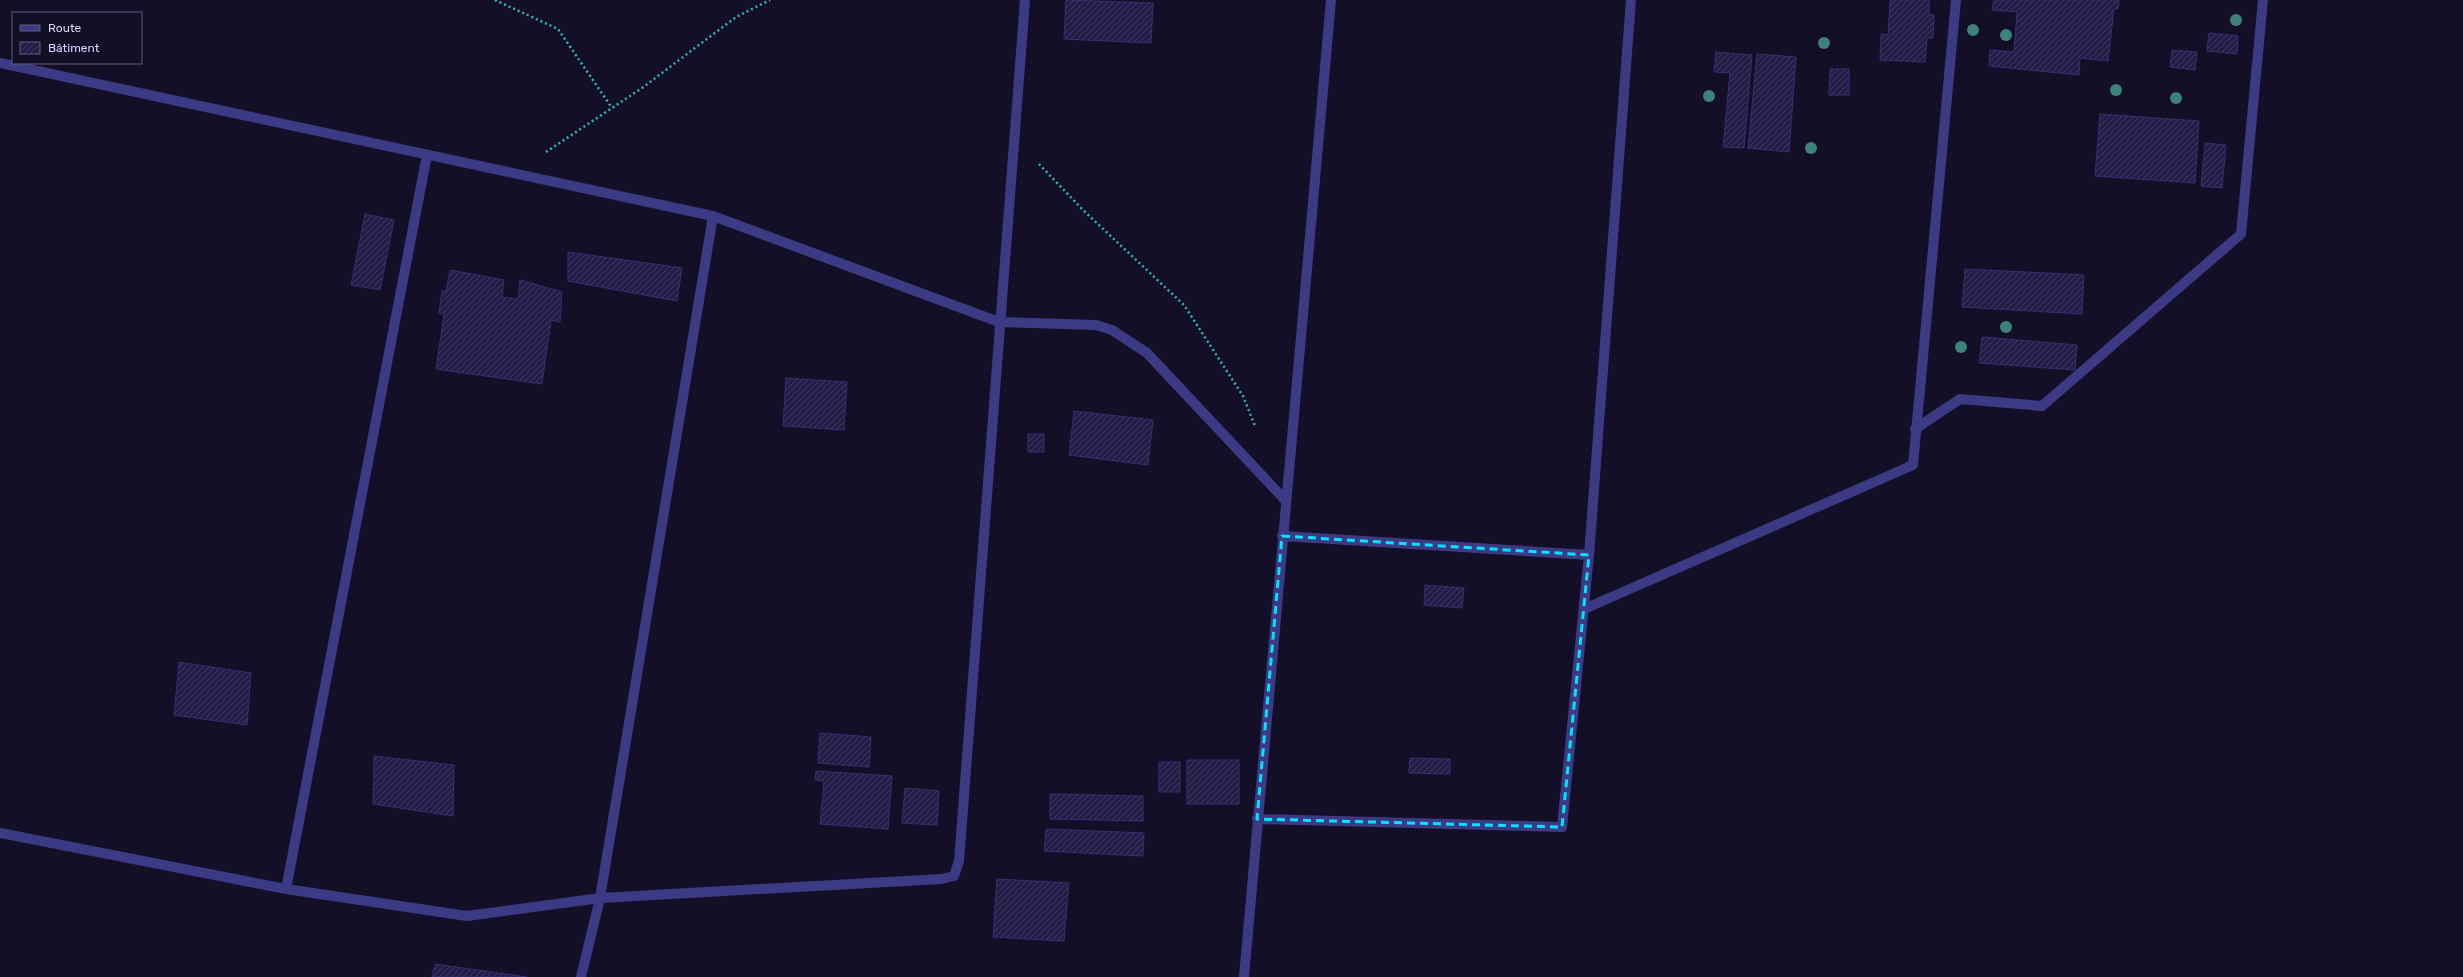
<svg xmlns="http://www.w3.org/2000/svg" width="2463" height="977" font-family="Rubik,sans-serif">
<style>
.building{fill:url(#building-hatch);stroke:#3b2d73}
.lines{fill:none;stroke-linecap:round;stroke-linejoin:round}
.path{stroke:#2fb8b0;stroke-width:2.5;stroke-dasharray:2 3;stroke-linecap:butt}
.minor{stroke:#3d3a85;stroke-width:10}
.tree{fill:#3d827b}
.marked{fill:none;stroke:#00e5ff;stroke-width:3;stroke-dasharray:8 5;stroke-linejoin:round}
</style>
<defs>
<pattern id="building-hatch" width="6" height="6" patternUnits="userSpaceOnUse"><rect width="6" height="6" fill="#241b47"/><path d="M-1 1l2-2M0 6l6-6M5 7l2-2" fill="none" stroke="#433b63"/></pattern>
</defs>
<rect width="100%" height="100%" fill="#130f26"/>
<!-- building -->
<path class="building" d="M1066 0 1153 3 1151 43 1064 39Z
M1890 0H1929V14L1934 15 1933 38H1927L1925 62 1880 60 1881 34 1888 35Z
M1994 0H2119L2118 9H2114L2108 61 2080 58 2079 75 1989 66 1990 50 2014 52 2017 12 1992 10Z
M2209 33 2238 36 2237 54 2207 51Z
M2172 50 2197 52 2195 70 2170 67Z
M1716 52 1752 55 1744 148 1723 147 1730 73 1714 72Z
M1757 54 1796 57 1789 152 1748 148Z
M1830 69H1849V95H1829Z
M2100 114 2199 121 2195 183 2095 176Z
M2205 143 2226 145 2222 188 2201 186Z
M365 214 394 220 380 290 351 285Z
M568 252 682 268 677 301 568 281Z
M1965 269 2084 275 2082 314 1962 307Z
M450 270 504 280 502 297 518 299 520 280 562 292 560 322 551 320 542 384 436 369 444 314 439 313 442 291H446Z
M1982 337 2077 345 2075 370 1979 363Z
M786 378 847 382 844 430 783 426Z
M1074 411 1153 420 1148 465 1069 455Z
M1028 434H1044V452H1028Z
M1425 585 1464 588 1462 608 1424 605Z
M179 662 251 673 247 725 174 715Z
M820 733 871 737 869 767 818 763Z
M374 756 454 765 453 816 373 804Z
M1410 758 1450 759V774L1409 773Z
M1187 760H1239V804H1187Z
M1159 762H1180V792H1159Z
M816 771 892 776 888 829 820 824 824 781 815 780Z
M905 788 939 791 937 825 902 823Z
M1050 794 1143 796V821L1050 819Z
M1046 829 1144 833 1143 856 1044 851Z
M997 879 1069 883 1064 941 993 937Z
M435 964 527 977H432Z"/>
<g class="lines">
<!-- path -->
<path class="path" d="M495 0 558 29 612 108
M546 152 642 88 736 17 770 0
M1039 164 1083 210 1184 305 1243 396 1255 426"/>
<!-- minor -->
<path class="minor" d="M0 63 713 216 999 322 1096 325 1112 330 1147 353 1286 501
M1915 429 1960 399 2042 406 2241 234 2263 0
M1282 536 1589 555
M1584 609 1913 465 1956 0
M1257 819 1562 827 1589 555 1631 0
M0 833 286 889 467 916 600 898 941 879 954 876 959 861 1025 0
M286 889 427 155
M581 977 600 898 713 216
M1244 977 1331 0"/>
</g>
<!-- trees -->
<g class="tree">
<circle cx="2236" cy="20" r="6"/>
<circle cx="1973" cy="30" r="6"/>
<circle cx="2006" cy="35" r="6"/>
<circle cx="1824" cy="43" r="6"/>
<circle cx="2116" cy="90" r="6"/>
<circle cx="1709" cy="96" r="6"/>
<circle cx="2176" cy="98" r="6"/>
<circle cx="1811" cy="148" r="6"/>
<circle cx="2006" cy="327" r="6"/>
<circle cx="1961" cy="347" r="6"/>
</g>
<!-- marked area -->
<path class="marked" d="M1282 536 1589 555 1562 827 1257 819Z"/>
<!-- legend -->
<rect x="12" y="12" width="130" height="52" fill="#130f26" stroke="#625e7d"/>
<rect x="20" y="25" width="20" height="6" fill="#3d3a85" stroke="#625e7d"/>
<text x="48" y="32" font-size="12" fill="#d9d4ff">Route</text>
<rect x="20" y="42" width="20" height="12" fill="url(#building-hatch)" stroke="#625e7d"/>
<text x="48" y="52" font-size="12" fill="#d9d4ff">Bâtiment</text>
</svg>
